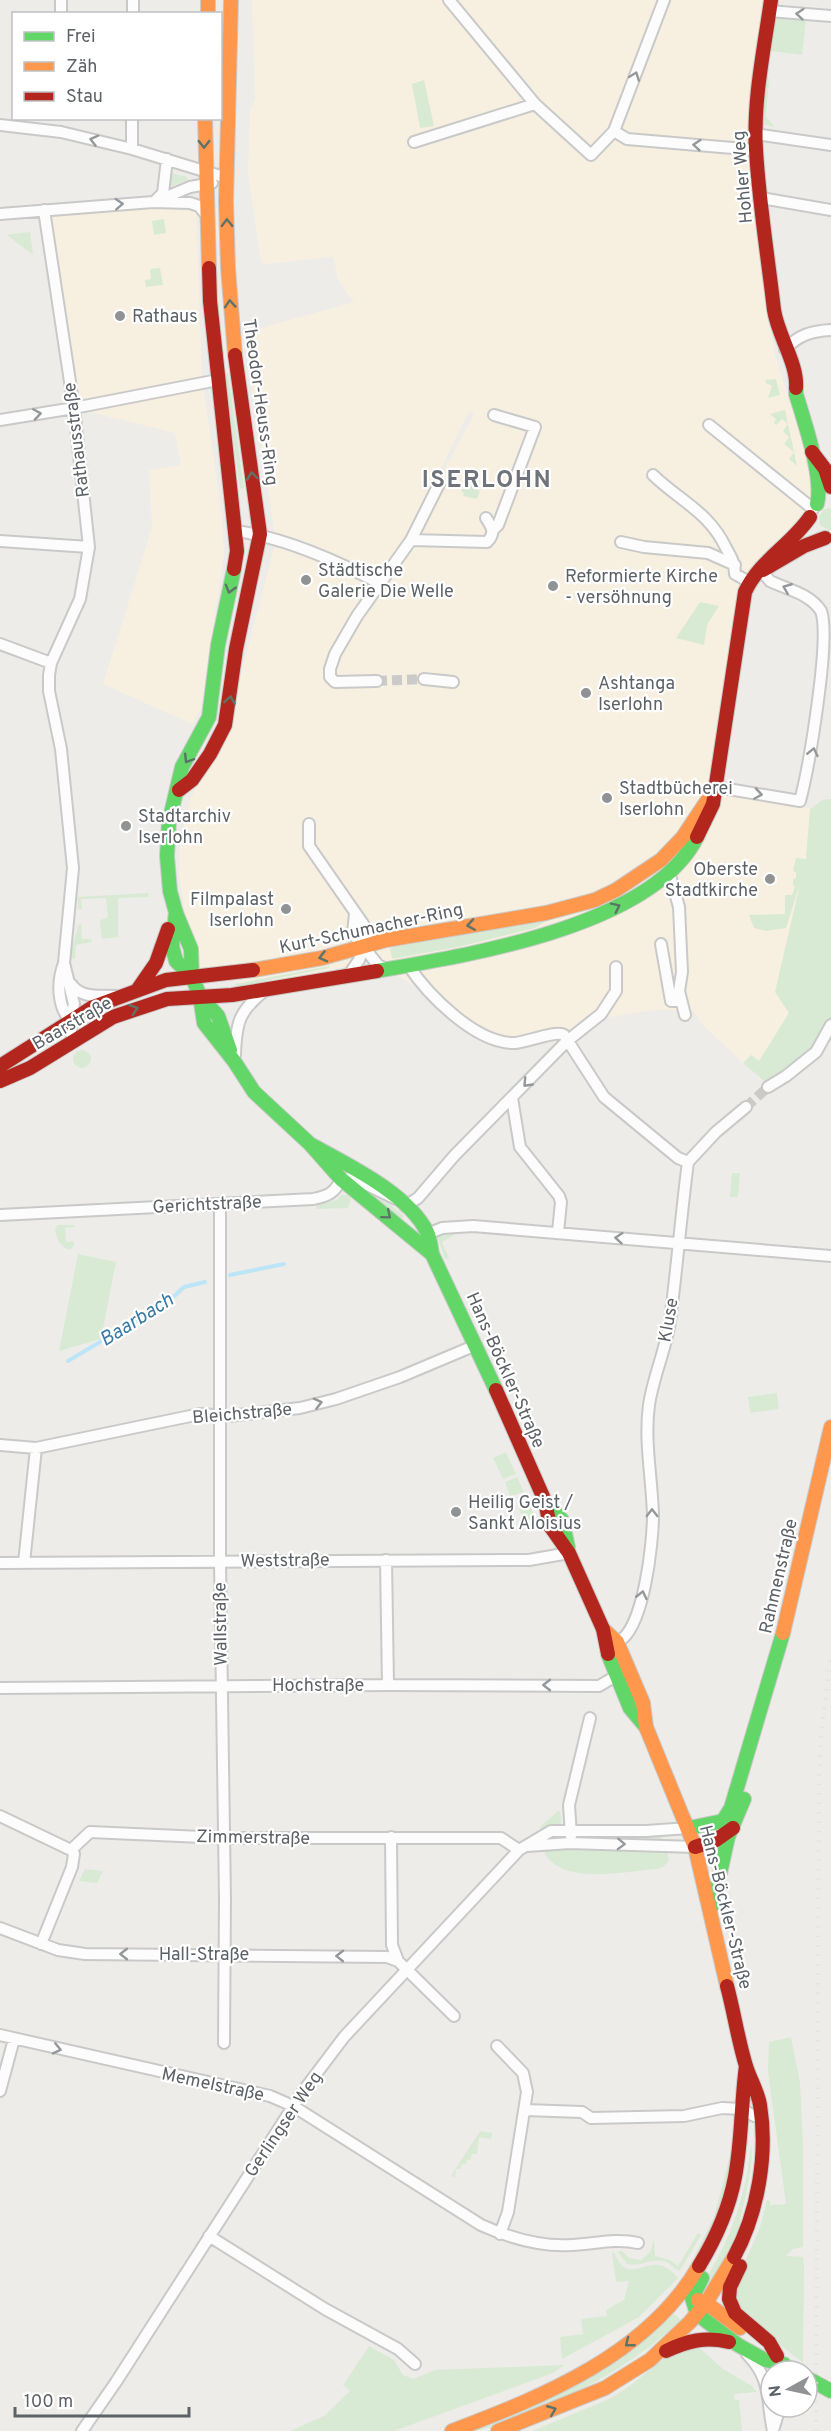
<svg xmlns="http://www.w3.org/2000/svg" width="831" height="2431" font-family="Overpass,sans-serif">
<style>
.commercial{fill:#f7f0e1;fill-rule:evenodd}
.green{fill:#d8ead3}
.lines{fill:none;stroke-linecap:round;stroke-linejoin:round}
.stream{stroke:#bce5f8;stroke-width:4}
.street-tunnel{stroke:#cacac8;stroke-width:10;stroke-dasharray:10 5;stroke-linecap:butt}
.street-casing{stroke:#c9c9c9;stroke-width:14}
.fast-casing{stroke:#cacaca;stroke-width:16}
.slow-casing{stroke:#cacaca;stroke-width:16}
.jam-casing{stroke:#cacaca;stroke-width:16}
.street{stroke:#fcfcfc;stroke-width:10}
.fast{stroke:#63d668;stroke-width:14}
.slow{stroke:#ff974d;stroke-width:14}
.jam{stroke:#b3261e;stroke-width:14}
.rail{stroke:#e3e3e3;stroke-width:4;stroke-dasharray:1.5 8;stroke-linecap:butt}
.oneway{stroke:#95989b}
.oneway2{stroke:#5e7367}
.poi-dot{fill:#909294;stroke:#fff;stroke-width:2}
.labels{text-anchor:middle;stroke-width:4.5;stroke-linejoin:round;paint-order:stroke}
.street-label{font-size:18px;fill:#5d6267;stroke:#fff}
.poi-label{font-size:18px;fill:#5d6267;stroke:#fff;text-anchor:start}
.water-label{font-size:20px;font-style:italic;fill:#3979a3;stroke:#fff}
.district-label{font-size:24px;font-weight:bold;letter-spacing:1.5px;fill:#6e7479;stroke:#fff}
</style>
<rect width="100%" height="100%" fill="#eeece8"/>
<!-- commercial -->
<path class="commercial" d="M252 0H765L755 59 748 141 765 289 775 356 827 514 800 533 747 580 715 778 810 809 806 859 775 992 789 1013 759 1061 751 1055 743 1063 701 1023 693 1010H652L604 1018 567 1041 490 1038 419 988 371 962 253 985 199 974 187 927 179 872 180 841 190 800 227 727 276 541 243 333 354 302 338 280 333 257 264 264 261 262 248 172 250 111 255 99ZM470 410 474 415 412 528 469 411Z
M196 206 202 380 222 514 224 554 201 709 192 724 103 684 152 528 149 470 181 465 175 433 77 409 47 214Z"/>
<!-- green -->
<path class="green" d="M775 16 806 20 802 55 771 51Z
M765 72 769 81 766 117 775 127 762 124Z
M424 80 434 126 420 128 412 84Z
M171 173 187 177 188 180 169 187Z
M164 219 166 233 154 235 152 221Z
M30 232 33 255 7 235Z
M160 268 163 285 146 287 145 280 151 279 150 269Z
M228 373 244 488 240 489 225 374Z
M776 379 780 395 768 398 772 386 766 383 765 380Z
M785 410 797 466 789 459 794 452 784 444 789 437 783 431 788 424 782 419 776 425 774 423 776 419 770 414Z
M467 483 480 491 477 499 463 496 464 493 461 491Z
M831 508V531L820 525 819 516 824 509Z
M700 602 719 606 707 625 704 645 676 638Z
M831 799V1021L815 1051 769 1085 743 1063 751 1055 759 1061 789 1013 775 992 800 884 786 928 766 931 754 928 749 915 785 914V895H792L795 886H793V879L796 878V872L793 871 796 858 806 859 810 809 822 800Z
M148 893 149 897 118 898V937L102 939 100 922 101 920 108 917 106 898 81 899 82 909H78V897Z
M547 918 548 920 535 928 458 947 392 959 390 948Z
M81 924 82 939H91L92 942 76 945 75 958 71 959C71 947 76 937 78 925Z
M329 966V968L264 981 237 991 235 984Z
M73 1059a9 9 0 1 1 18 0a9 9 0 1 1-18 0Z
M732 1173H740L738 1197H730Z
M365 1189 375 1192 404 1216 401 1220Z
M341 1195H348L351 1200 348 1208 317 1209 316 1205 337 1200Z
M58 1225H74L75 1227 65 1228 66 1242 74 1241V1245L70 1250C60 1248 56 1237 55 1228Z
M453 1232 454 1235 442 1242 449 1258 445 1259 438 1238 441 1235Z
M78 1254 116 1262 101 1339 59 1351Z
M777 1393 779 1409 750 1413 748 1397Z
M506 1452 516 1474 503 1479 493 1458Z
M517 1477 524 1492 510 1496 505 1482Z
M528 1502 538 1522 524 1521 518 1505Z
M559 1810 561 1816V1825L540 1830 541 1826Z
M583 1834 662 1836 663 1839 591 1838Z
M561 1849 659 1851 667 1852 669 1860 664 1866 658 1869C626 1871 565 1886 545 1854V1850Z
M85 1869 103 1871 97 1883 79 1881Z
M791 2037 800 2083 803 2144V2247L793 2249 786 2256 803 2257 804 2265 803 2363 741 2314 733 2291 760 2227 767 2200 770 2201V2205L786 2204 768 2072 769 2042Z
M480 2131 492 2133 490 2147 483 2146 490 2147 491 2139 479 2137 477 2154H472L470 2160 467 2159 466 2164H462L460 2169H456L455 2177 451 2176Z
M733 2144 725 2191 710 2237 683 2279 714 2217Z
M751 2144C755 2162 741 2219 735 2239 729 2258 716 2275 705 2291L703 2292 701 2286C730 2242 746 2197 751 2144Z
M698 2233 701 2235 680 2271C673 2269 670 2262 663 2261 650 2258 641 2267 627 2264L618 2252 622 2251 629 2258 641 2260 650 2252 654 2239 655 2256 670 2260 678 2266Z
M614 2252C627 2283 640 2263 658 2265 666 2266 673 2272 678 2278L639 2317 562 2359 560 2337 583 2334 581 2319 607 2316 606 2310 624 2300 629 2281 616 2282 612 2253Z
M673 2313 681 2320C634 2364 579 2394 518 2417 502 2423 486 2431 469 2431L586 2380 639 2342Z
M695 2344 723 2369 752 2386 757 2392 734 2394 735 2400H739L742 2431H532L609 2399 627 2388 665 2358Z
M369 2346 394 2360 403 2375 413 2379 435 2370 564 2365 553 2373 394 2431H290L324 2416 350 2391 343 2385Z"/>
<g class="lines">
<!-- stream -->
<path class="stream" d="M230 1275 284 1264
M68 1361 169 1301 184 1287 205 1282"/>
<!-- street-tunnel -->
<path class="street-tunnel" d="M377 681 424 679
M746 1107 768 1087"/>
<!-- street casing -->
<g class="street-casing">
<path id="street" d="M449 0 535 104 591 155 614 131 664 0
M769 11 831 16
M61 14V0
M133 14V0
M0 125 61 132 132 149 227 178
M614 131 627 139 756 150
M755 134 831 145
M414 142 535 104
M132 149V118
M761 198 831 210
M156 200 163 193 167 159
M159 200 190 187 212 183
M44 210 74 408 89 547 80 599 51 663 49 675V691L61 749 73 868 64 963C57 981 57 1006 70 1020
M0 214 153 202 190 203 199 206 208 217
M785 349C799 335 811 331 831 330
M0 420 74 408 218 380
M709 425 813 509
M653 475C680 501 709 512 726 548 731 557 735 564 735 574L749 582
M493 530 498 525 535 427 494 415
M236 531C282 537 339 562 381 584
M411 540 487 542C496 533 492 527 486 518
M0 541 89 547
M621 542 644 547 708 553 735 565
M0 644 51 663
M424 679 453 682
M377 681 335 682 330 677V669L335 654 357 616 411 540 439 484
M716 787 800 801C809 767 831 638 821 611 809 593 788 590 770 581L765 575V569
M309 824V846L368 931 359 960 350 973
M669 872 679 907 682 972 679 991 685 1015
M355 913 353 934 378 965 384 968
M661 944 671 1001H680
M64 963 74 1004 70 1020 72 1040
M408 965C428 995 476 1044 515 1043 527 1042 557 1030 564 1035L604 1097 678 1158 688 1162
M71 984C81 999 99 995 116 996
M235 1055C236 1023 239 1011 264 991
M768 1087 786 1076 816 1052 831 1025
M512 1098 520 1147 559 1196 561 1202 558 1232
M688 1162 716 1132 746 1107
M220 1204V1561L225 1899 224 2043
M405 1206 418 1198 454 1156 567 1041 601 1014 616 991V967
M0 1215 313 1199C328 1196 335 1193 341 1179L353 1178 396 1199
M428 1234 442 1228 473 1226 831 1256
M0 1445 36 1448 200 1414 229 1416 300 1408 336 1399 400 1377 476 1345
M386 1560 388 1685
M0 1563 529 1560 569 1553
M24 1563 36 1448
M617 1642C644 1632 653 1541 653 1515 652 1478 644 1441 649 1405 653 1377 666 1349 670 1321 677 1268 681 1215 688 1162
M0 1688 388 1685 599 1686 616 1676H624
M0 1816 71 1850 90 1832 224 1838H501L519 1850
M571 1836 569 1805 590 1718
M391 1837 392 1945 398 1961
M527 1846 570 1843 695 1847
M0 1928 58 1950 85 1954 387 1957 398 1961 454 2016
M41 1944 72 1867 74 1854
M0 2035 270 2096 293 2106 481 2225C510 2238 541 2247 572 2245 595 2244 615 2238 638 2243
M497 2046 523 2073 527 2092 508 2212 500 2234
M0 2091 14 2039
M525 2110 582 2112 591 2118 684 2116 722 2108 742 2109 754 2116
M209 2236 325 2309 398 2349 415 2364
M747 2354C772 2380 766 2398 773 2431
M791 2371 792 2369
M774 2427 780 2407
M82 2431 116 2382 301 2094 344 2037 519 1850 551 1831H646L689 1828"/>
</g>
<!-- fast casing -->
<g class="fast-casing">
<path id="fast" d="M796 388V394C804 421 824 478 817 504
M176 912 172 946 176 961 192 977 200 996 204 1023 234 1061 254 1092 310 1144 341 1179 432 1254
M377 971C467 955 652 927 697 837
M192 977 191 949 176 913 170 891 167 856 169 822 182 767 209 717 218 645 234 569
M200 996 218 1016 230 1050
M310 1144C346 1164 408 1193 427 1232 430 1238 431 1247 432 1254L496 1390
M547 1503 562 1520 568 1547
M608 1654 630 1708 646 1727
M689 1828 723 1821 731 1808 783 1633
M713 1905 728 1837 744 1799
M702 2278 692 2298 697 2314 738 2345 765 2360 784 2364
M807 2378 831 2391"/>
</g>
<!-- slow casing -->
<g class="slow-casing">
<path id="slow" d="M208 0V14
M231 0 226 201 228 268 235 355
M205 118 209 268
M253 970 322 958 386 940 546 913 595 900 616 890 661 860 683 837 711 795
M603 1629 617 1642 643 1703 646 1727 695 1847 727 1986
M783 1633 831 1427
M698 2300 706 2303 740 2328
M452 2431C544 2396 647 2355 699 2266
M498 2431 605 2388 650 2360 690 2322 706 2303 734 2257"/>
</g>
<!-- jam casing -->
<g class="jam-casing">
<path id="jam" d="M771 0C764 50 753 100 756 150 759 203 768 257 774 310 778 336 798 364 796 388
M209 268 210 301 237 551 234 569
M812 452 825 469 831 487
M763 570 804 546 825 538
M179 790 192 780 210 754 225 725 236 649 260 534 235 355
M697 837 713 804 745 592C759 561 791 545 810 517
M138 989 156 963 168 929
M0 1066 93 1007 166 980 253 970
M0 1081 30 1068 113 1017 167 999 232 995 377 971
M496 1390 545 1501 550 1526 569 1553 603 1629 608 1654
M695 1847 716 1840 733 1828
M727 1986C734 2012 738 2040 746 2066 750 2079 758 2092 760 2105 768 2154 758 2213 734 2257
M699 2266C716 2238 729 2209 735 2177 742 2140 741 2103 746 2066
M740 2266 730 2287 729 2299 735 2313 769 2342 777 2356
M666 2351C687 2341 706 2336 729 2342"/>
</g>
<!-- street -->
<use href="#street" class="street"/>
<!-- fast -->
<use href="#fast" class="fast"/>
<!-- slow -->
<use href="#slow" class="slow"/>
<!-- jam -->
<use href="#jam" class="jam"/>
<!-- rail -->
<path class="rail" d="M816 2431 819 1776 822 1725 831 1655"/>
</g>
<!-- one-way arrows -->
<defs><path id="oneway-chevron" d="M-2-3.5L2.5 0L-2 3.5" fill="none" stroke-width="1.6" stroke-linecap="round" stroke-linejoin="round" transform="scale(1.5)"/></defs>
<g class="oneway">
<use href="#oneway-chevron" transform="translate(800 14) rotate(-175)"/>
<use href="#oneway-chevron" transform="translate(635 76) rotate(-69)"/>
<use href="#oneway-chevron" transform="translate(94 140) rotate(-166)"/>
<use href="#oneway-chevron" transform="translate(697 145) rotate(-175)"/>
<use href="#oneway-chevron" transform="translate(119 204) rotate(-3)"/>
<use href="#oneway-chevron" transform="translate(37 414) rotate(-9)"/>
<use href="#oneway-chevron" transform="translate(787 588) rotate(-158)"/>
<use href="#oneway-chevron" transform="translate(813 752) rotate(-77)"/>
<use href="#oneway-chevron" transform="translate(758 794) rotate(9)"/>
<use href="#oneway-chevron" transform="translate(527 1083) rotate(134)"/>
<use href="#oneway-chevron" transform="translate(619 1238) rotate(-175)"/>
<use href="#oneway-chevron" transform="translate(318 1403) rotate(-14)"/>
<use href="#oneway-chevron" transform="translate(652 1513) rotate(-90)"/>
<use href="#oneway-chevron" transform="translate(642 1595) rotate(-77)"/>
<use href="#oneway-chevron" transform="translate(547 1685) rotate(180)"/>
<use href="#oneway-chevron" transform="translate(621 1844) rotate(2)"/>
<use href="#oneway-chevron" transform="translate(124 1954) rotate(-180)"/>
<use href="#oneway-chevron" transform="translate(340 1956) rotate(-179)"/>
<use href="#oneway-chevron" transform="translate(57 2049) rotate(13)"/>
</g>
<g class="oneway2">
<use href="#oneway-chevron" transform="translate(204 144) rotate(90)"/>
<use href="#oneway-chevron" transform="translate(227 223) rotate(-91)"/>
<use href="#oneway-chevron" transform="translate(230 304) rotate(-94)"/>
<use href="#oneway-chevron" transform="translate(252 476) rotate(-98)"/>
<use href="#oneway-chevron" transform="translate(230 589) rotate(106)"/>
<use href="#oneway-chevron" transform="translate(230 700) rotate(-81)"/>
<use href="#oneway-chevron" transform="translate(188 759) rotate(122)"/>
<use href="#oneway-chevron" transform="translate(616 907) rotate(-26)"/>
<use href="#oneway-chevron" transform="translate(471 925) rotate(171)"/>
<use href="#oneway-chevron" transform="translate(323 957) rotate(166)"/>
<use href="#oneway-chevron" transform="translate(134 1009) rotate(-19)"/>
<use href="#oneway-chevron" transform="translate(387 1215) rotate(40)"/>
<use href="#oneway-chevron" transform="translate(629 2343) rotate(142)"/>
<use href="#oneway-chevron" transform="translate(552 2410) rotate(-22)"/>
</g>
<!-- markers -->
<g class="poi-dot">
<circle cx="120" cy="316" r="6"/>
<circle cx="306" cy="580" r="6"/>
<circle cx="553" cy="586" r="6"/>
<circle cx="586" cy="693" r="6"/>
<circle cx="607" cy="798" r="6"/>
<circle cx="126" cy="826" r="6"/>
<circle cx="770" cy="879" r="6"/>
<circle cx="286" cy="909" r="6"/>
<circle cx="456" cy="1512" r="6"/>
</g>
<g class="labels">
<!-- street labels -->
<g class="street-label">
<text transform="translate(742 177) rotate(-95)" y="6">Hohler Weg</text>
<text transform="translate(261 402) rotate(82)" y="6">Theodor-Heuss-Ring</text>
<text transform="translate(76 440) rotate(-97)" y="6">Rathausstraße</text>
<text transform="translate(371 928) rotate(-12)" y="6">Kurt-Schumacher-Ring</text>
<text transform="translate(72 1023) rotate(-30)" y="6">Baarstraße</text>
<text transform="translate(207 1204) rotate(-3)" y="6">Gerichtstraße</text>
<text transform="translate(668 1320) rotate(-80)" y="6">Kluse</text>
<text transform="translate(506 1370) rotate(66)" y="6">Hans-Böckler-Straße</text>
<text transform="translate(242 1413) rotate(-5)" y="6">Bleichstraße</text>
<text transform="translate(285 1560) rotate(-1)" y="6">Weststraße</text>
<text transform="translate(778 1576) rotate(-77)" y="6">Rahmenstraße</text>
<text transform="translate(220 1624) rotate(-91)" y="6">Wallstraße</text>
<text x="318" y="1691">Hochstraße</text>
<text transform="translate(253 1837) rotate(1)" y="6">Zimmerstraße</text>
<text transform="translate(726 1907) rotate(76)" y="6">Hans-Böckler-Straße</text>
<text x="204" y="1960">Hall-Straße</text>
<text transform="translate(213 2084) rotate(12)" y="6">Memelstraße</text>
<text transform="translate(283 2124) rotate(-56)" y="6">Gerlingser Weg</text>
</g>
<!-- poi labels -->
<g class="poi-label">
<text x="132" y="322">Rathaus</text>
<text x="318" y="576">Städtische<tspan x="318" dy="21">Galerie Die Welle</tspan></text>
<text x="565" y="582">Reformierte Kirche<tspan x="565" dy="21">- versöhnung</tspan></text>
<text x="598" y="689">Ashtanga<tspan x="598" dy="21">Iserlohn</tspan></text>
<text x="619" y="794">Stadtbücherei<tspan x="619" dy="21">Iserlohn</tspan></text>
<text x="138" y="822">Stadtarchiv<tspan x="138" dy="21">Iserlohn</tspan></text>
<text x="758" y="875" text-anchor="end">Oberste<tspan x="758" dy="21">Stadtkirche</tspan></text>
<text x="274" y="905" text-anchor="end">Filmpalast<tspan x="274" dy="21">Iserlohn</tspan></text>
<text x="468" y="1508">Heilig Geist /<tspan x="468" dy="21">Sankt Aloisius</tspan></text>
</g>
<!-- water labels -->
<g class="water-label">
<text transform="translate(136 1319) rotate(-32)" y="7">Baarbach</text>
</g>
<!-- district labels -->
<g class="district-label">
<text x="487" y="487">ISERLOHN</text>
</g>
</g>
<!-- legend -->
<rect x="12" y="12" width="210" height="108" fill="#ffffff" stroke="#bec0c2" stroke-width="1.5"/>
<rect x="24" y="32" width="30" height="9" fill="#63d668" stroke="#bec0c2" stroke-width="1.5"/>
<text x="66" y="42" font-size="18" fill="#5d6267">Frei</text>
<rect x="24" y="62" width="30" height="9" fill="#ff974d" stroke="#bec0c2" stroke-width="1.5"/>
<text x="66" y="72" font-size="18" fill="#5d6267">Zäh</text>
<rect x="24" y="92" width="30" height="9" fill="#b3261e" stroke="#bec0c2" stroke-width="1.5"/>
<text x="66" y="102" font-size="18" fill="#5d6267">Stau</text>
<!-- north arrow -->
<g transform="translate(789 2389) rotate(262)"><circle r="28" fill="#ffffff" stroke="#bec0c2" stroke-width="1.5"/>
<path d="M0-4.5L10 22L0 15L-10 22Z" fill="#909294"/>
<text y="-9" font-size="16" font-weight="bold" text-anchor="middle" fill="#5d6267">N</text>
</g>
<!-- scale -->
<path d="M15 2407v9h174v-9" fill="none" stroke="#5d6267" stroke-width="3"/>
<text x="24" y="2407" font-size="18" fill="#5d6267" stroke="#ffffff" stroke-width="4.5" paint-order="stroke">100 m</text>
</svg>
